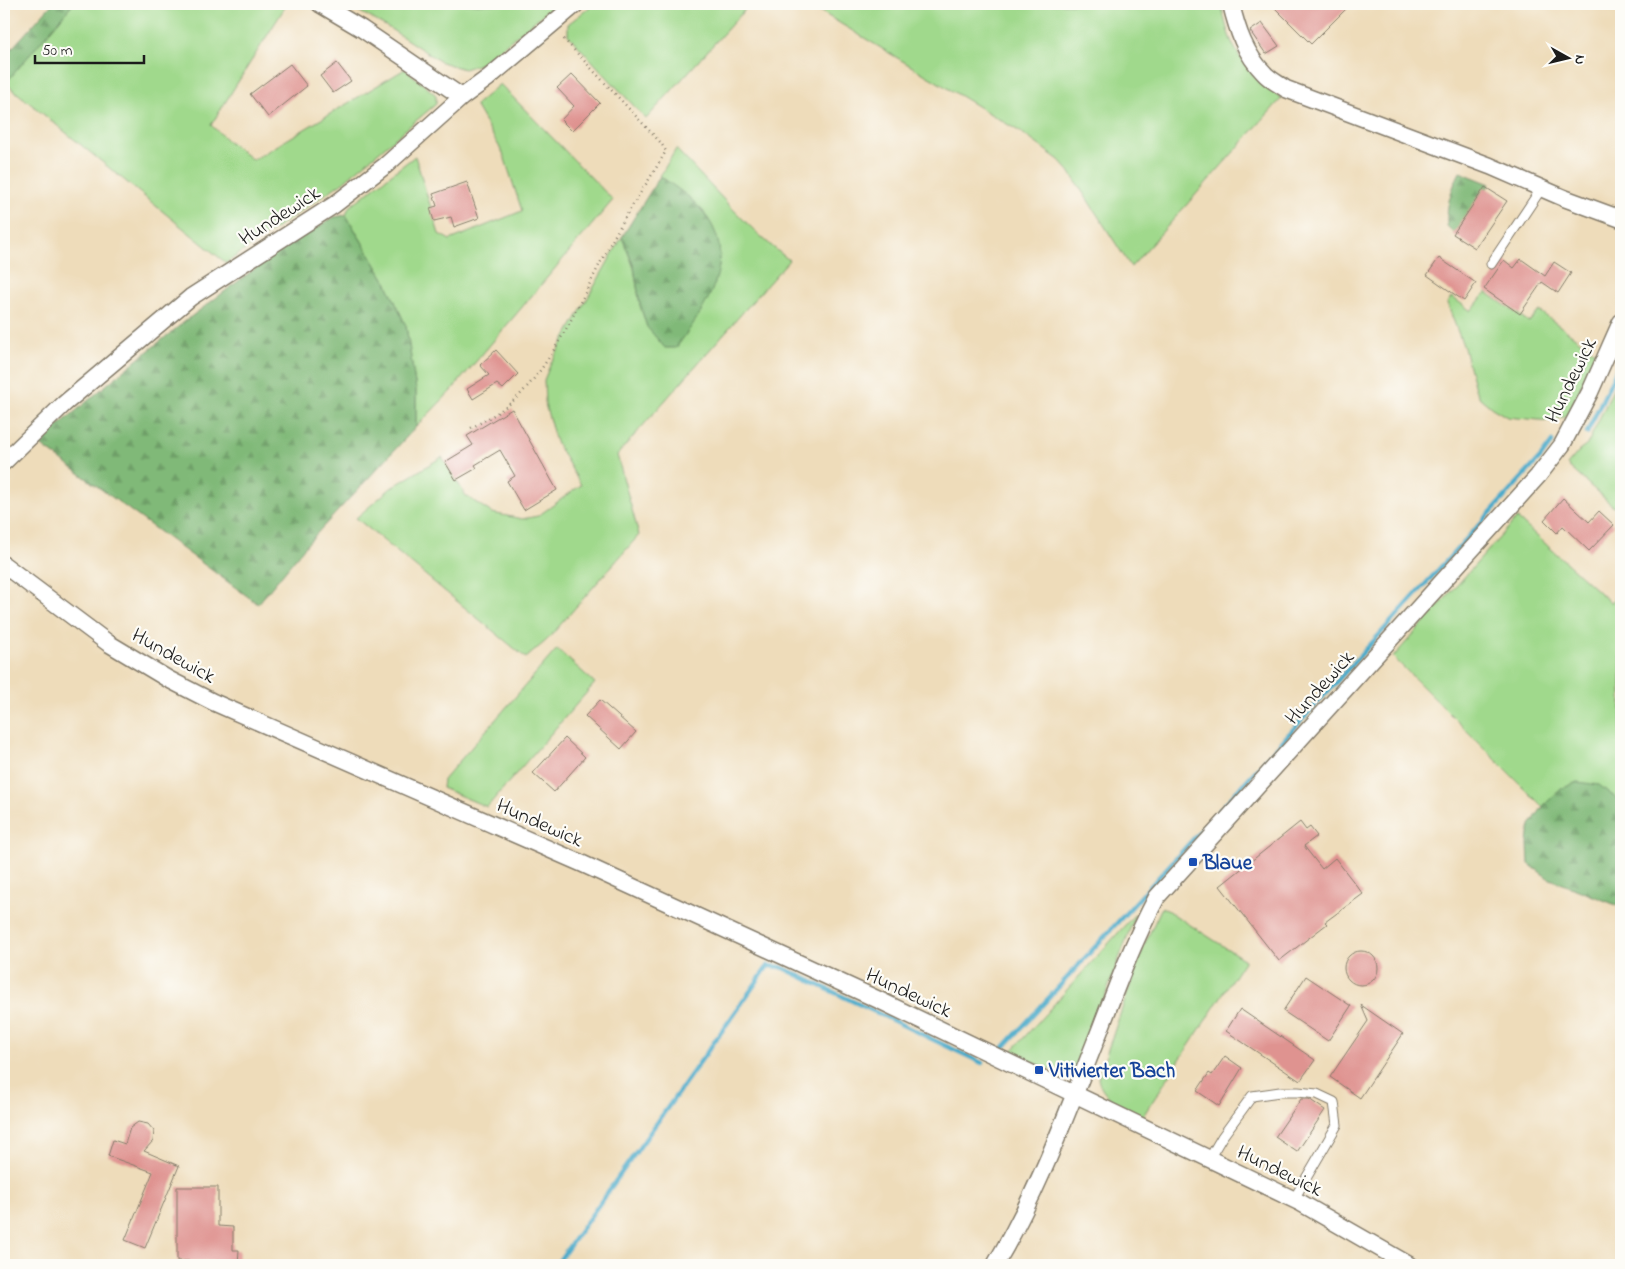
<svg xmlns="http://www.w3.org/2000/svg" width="1625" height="1269" font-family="'Indie Flower',sans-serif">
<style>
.grass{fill:#a0d98c;stroke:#5e7a54}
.forest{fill:url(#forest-firs);stroke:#4e6a4a}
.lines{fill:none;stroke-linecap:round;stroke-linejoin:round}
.stream{stroke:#4babca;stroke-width:4.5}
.building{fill:#df9390}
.lane-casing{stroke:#857c6b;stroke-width:11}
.street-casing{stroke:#857c6b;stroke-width:19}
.path{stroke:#857c6b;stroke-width:2.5;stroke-dasharray:1 4;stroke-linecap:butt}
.lane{stroke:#fff;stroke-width:9}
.street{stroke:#fff;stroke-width:16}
.transit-dot{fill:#1a4fb4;stroke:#fdfcf7;stroke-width:2}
.labels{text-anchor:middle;stroke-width:4.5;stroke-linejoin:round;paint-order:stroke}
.street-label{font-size:21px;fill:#1c1c1c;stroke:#fdfcf7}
.transit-label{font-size:21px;font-weight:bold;fill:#164399;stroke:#fdfcf7;text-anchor:start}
</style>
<defs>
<pattern id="forest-firs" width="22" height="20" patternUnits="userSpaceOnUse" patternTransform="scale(1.25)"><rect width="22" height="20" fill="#80b978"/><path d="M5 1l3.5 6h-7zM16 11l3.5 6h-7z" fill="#6e9e67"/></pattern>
</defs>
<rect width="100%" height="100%" fill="#fdfcf7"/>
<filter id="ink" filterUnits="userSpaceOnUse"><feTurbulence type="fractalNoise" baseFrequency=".02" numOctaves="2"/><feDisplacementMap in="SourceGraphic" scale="10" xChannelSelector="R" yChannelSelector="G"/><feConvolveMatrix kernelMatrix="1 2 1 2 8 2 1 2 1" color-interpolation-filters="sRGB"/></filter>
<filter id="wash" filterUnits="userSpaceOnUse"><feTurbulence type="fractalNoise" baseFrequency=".0096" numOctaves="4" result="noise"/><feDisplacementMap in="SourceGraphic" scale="20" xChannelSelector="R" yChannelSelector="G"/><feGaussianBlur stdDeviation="1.12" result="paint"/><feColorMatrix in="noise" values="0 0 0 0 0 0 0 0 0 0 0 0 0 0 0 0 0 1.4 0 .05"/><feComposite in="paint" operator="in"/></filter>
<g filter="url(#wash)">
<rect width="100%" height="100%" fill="#eedcba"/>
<!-- grass -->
<path class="grass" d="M73 4H287L211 125 228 141 253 160 405 69 436 95V104L343 182 226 263 5 83Z
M346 4H556L500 49 480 64 464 69 441 62 389 28Z
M594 4H750L646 119 568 35V24Z
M808 4H1221C1224 15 1226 28 1230 38 1241 64 1259 83 1282 98L1131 267 1069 171 1059 160 1022 133Z
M500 84 613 200 451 391 416 427V390L406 326 386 282 346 215 349 207 415 156 439 234 450 240 522 211 503 153 475 105Z
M676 149C712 186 748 229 789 260L617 455 639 535 547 640 526 658 356 518 391 488 442 457 466 496 492 513 522 519 538 516 581 485 556 442 545 404 544 380 551 363 622 237 634 268 640 305 647 327 704 212 691 199 660 176Z
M1486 292 1529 322 1539 311 1596 352 1568 416 1550 421 1507 417 1492 408 1480 398 1475 389 1464 348 1447 303 1452 297 1471 311Z
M1621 373V513L1567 465 1579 451 1587 445Z
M1517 518 1611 603 1621 586V804L1620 801 1543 807 1393 657Z
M557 649 595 683 487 807 442 788 443 780Z
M1162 907 1245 960 1143 1116C1124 1107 1102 1100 1098 1078L1145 943Z
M1136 913 1080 1064 1070 1075 1063 1076 1011 1052Z"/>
<!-- forest -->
<path class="forest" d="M52 4H73L4 85V57Z
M1460 172 1490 184 1455 234 1447 226C1446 205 1451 190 1460 172Z
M660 176C675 187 693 198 704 213 741 260 705 308 676 348H665L647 327 640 305 634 267 622 237Z
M346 215 386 282 406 326 416 390V427L308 543 258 604 38 443 123 371 188 319 277 252 334 217Z
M1577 782 1599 785 1620 801 1621 842 1619 867 1621 869V907L1548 878 1529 864 1528 844 1530 825 1544 805 1561 789Z"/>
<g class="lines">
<!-- stream -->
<path class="stream" d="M1587 433 1621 360
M1004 1047 1541 457 1552 442
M556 1265 768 966 781 967 982 1063"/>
</g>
<g id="blocks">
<!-- building -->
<path class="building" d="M1271 4H1351L1311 44Z
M1262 23 1279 46 1266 54 1250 31Z
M337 63 351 81 333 93 320 76Z
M290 64 307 86 268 117 250 94Z
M572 74 600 103 572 131 561 120 574 106 557 88Z
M467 182 479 218 454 227 451 217 434 221 430 208 437 206 433 194Z
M1485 187 1507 201 1475 248 1453 234Z
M1439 258 1476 283 1464 301 1427 275Z
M1521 259 1545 276 1554 262 1571 273 1558 293 1542 282 1520 314 1484 289 1504 260 1514 268Z
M496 350 518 374 503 389 497 384 473 399 467 389 489 375 480 365Z
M512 409 557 490 524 510 507 481 515 476 500 450 475 465 477 468 456 480 445 462 473 445 467 436Z
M1563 498 1589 522 1599 511 1614 525 1589 551 1563 526 1557 533 1544 520Z
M600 700 636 732 621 749 585 716Z
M565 738 585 757 554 792 533 773Z
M1300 822 1306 830 1310 827 1317 836 1304 846 1322 869 1335 858 1363 894 1325 922 1327 924 1279 961 1220 886Z
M1344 968a17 17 0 1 1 34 0a17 17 0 1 1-34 0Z
M1306 976 1351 1006 1328 1041 1283 1011Z
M1361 1005 1403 1034 1360 1098 1330 1077 1368 1021Z
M1240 1009 1315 1060 1300 1081 1226 1031Z
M1225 1056 1242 1068 1219 1106 1197 1091 1209 1073 1212 1075Z
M1301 1099H1309L1325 1110 1297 1152 1275 1137Z
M138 1122 148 1124 154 1131 153 1141 144 1151 179 1166 145 1248 125 1240 153 1172 108 1156 113 1140 125 1144 130 1128Z
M177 1187H218V1226L233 1227V1250H239L238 1265H219V1261H177Z"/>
</g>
</g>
<g filter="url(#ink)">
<use href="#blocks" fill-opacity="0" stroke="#857c6b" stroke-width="1"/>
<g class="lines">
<!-- lane casing -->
<g class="lane-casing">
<path id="lane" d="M1491 264 1541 189
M1209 1159 1222 1137 1252 1096 1280 1092H1298L1317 1094 1334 1102 1337 1125 1294 1199"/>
</g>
<!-- street casing -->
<g class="street-casing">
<path id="street" d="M320 4 362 29 462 97
M1231 4C1237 29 1245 54 1264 73 1270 80 1279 84 1286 89L1490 166 1564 198 1621 219
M4 462 64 404 191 297 334 205 386 165 462 97 488 78 576 4
M4 565 108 643 168 679 213 702 583 864 881 1001 1301 1203 1409 1265
M995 1265C1039 1191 1068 1110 1100 1030 1117 985 1134 940 1157 897L1538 476 1562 445 1590 392 1621 322"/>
</g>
<!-- path -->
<path class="path" d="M471 428C491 417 511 406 526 388 561 349 587 286 613 239 629 209 649 181 666 151L661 143 561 36"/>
<!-- lane -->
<use href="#lane" class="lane"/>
<!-- street -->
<use href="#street" class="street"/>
</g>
</g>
<!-- markers -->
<g class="transit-dot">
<rect x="1188" y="857" width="10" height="10" rx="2.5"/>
<rect x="1034" y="1065" width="10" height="10" rx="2.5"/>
</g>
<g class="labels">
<!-- street labels -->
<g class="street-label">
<text transform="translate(279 215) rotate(-33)" y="7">Hundewick</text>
<text transform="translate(1570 380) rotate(-64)" y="7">Hundewick</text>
<text transform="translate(174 655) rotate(29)" y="7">Hundewick</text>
<text transform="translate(1319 687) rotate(-48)" y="7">Hundewick</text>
<text transform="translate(540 822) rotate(24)" y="7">Hundewick</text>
<text transform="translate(909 992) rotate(25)" y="7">Hundewick</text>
<text transform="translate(1280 1170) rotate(26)" y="7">Hundewick</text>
</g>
<!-- transit labels -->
<g class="transit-label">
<text x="1203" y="869">Blaue</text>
<text x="1049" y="1077">Vitivierter Bach</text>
</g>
</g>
<!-- margin -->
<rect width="1625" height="1269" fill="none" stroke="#fdfcf7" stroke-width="20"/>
<!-- north arrow -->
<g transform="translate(1568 58) rotate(98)" stroke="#fdfcf7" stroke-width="4" paint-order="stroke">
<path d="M0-4L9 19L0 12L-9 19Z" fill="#1c1c1c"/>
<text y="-8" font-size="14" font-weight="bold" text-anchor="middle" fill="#1c1c1c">N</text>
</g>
<!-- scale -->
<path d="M35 55v8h109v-8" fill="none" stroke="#1c1c1c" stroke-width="2.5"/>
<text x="42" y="55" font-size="15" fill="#1c1c1c" stroke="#fdfcf7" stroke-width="4" paint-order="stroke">50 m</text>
</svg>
